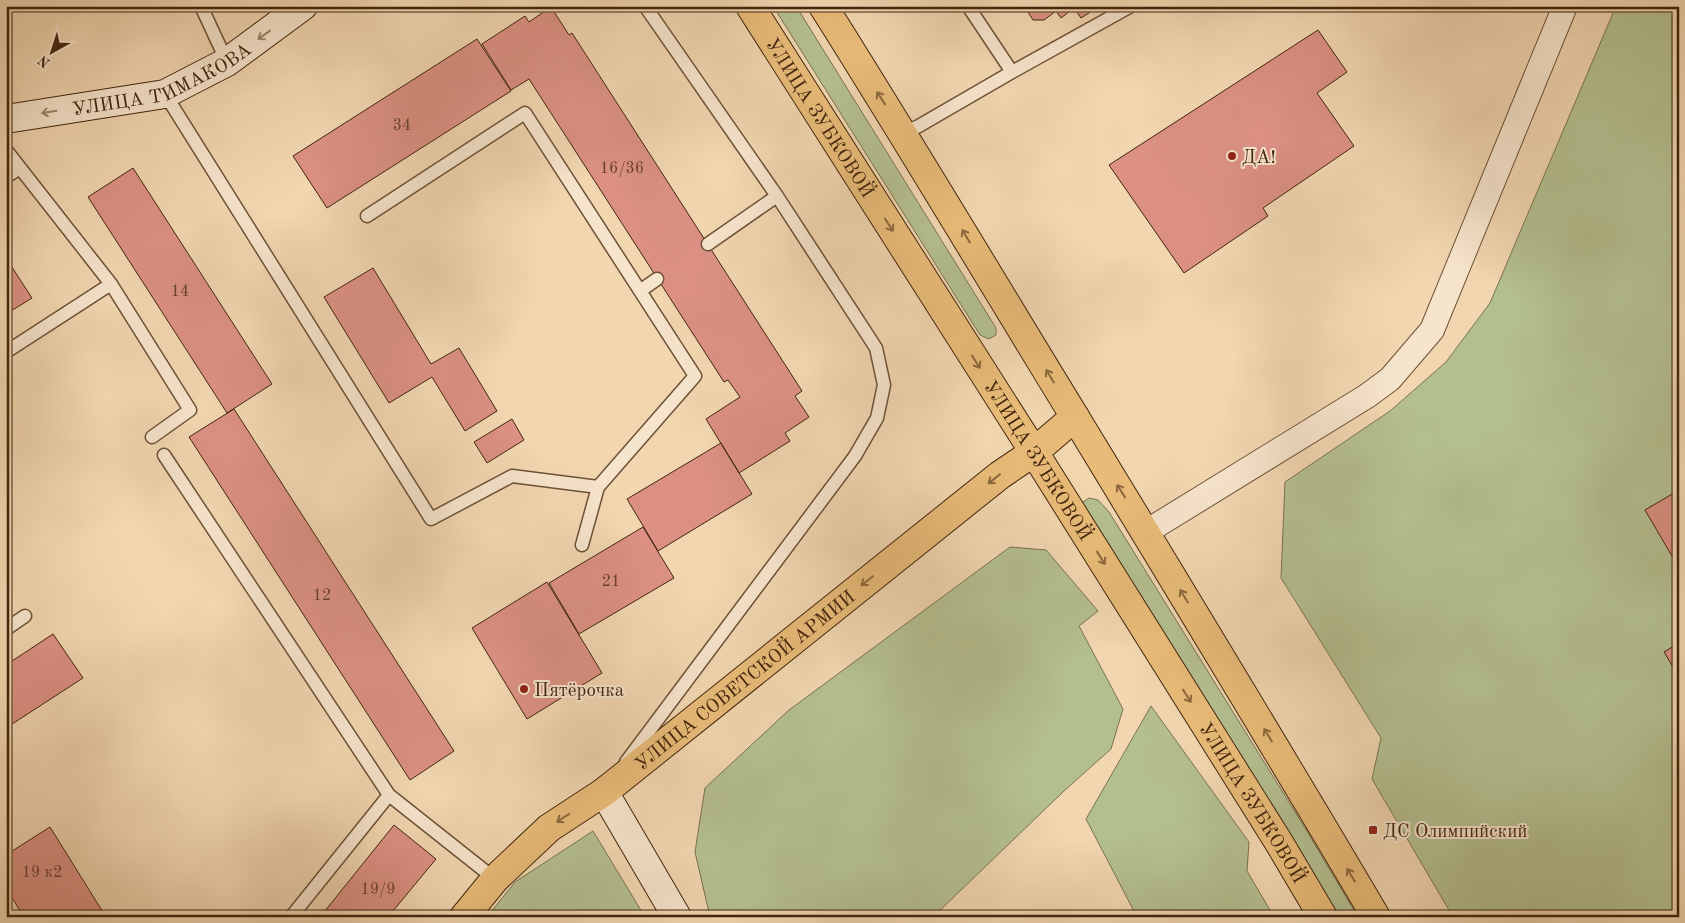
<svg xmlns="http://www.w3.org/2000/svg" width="1685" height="923" font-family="'Old Standard TT',serif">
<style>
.green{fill:#b4bf90;stroke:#7a724e}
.building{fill:#db9083;stroke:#41250d}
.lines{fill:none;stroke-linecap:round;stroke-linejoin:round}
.lane-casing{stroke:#6d5136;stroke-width:15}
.street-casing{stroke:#6d5136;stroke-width:26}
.secondary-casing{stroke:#41250d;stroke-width:30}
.primary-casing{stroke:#41250d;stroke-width:30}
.lane{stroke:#f6e4cc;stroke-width:12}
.street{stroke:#f6e4cc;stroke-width:24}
.secondary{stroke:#f6e4cc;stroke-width:28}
.primary{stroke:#e8bb78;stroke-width:28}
.oneway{stroke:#9c846c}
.oneway2{stroke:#8c683d}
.poi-dot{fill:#8f2418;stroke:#f6e4cc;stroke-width:2}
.labels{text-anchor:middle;stroke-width:4;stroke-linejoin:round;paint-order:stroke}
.number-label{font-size:16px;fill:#68402a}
.street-label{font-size:19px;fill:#41250d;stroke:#f6e4cc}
.poi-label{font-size:19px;fill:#41250d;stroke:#f6e4cc;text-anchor:start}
</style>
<rect width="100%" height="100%" fill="#f1d6b0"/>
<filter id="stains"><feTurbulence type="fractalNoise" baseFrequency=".004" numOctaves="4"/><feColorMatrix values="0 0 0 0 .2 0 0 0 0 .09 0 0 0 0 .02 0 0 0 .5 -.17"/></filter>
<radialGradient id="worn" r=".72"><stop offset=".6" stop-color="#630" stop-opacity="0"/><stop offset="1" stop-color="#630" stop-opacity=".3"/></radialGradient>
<!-- green -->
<path class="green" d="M773 6H796L996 328V335L989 339 980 335Z
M1616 6H1679V917H1453L1372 779 1381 738 1281 578 1285 482 1390 411 1446 362 1490 303Z
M1089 498 1098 500 1109 512 1305 828 1358 917H1338L1292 837 1084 510 1083 502Z
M1010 547 1046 550 1098 611 1079 626 1123 709 1111 749 1064 791 933 917H710L695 852 705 788 789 710Z
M1151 706 1249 842 1247 871 1274 917H1137L1086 819Z
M593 831 645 917H487L515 882Z"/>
<!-- building -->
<path class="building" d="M1024 6H1100L1081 18 1074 8 1061 18 1056 11 1044 20H1033Z
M551 7 569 35 572 33 802 391 795 396 809 417 785 433 790 441 739 473 706 419 740 397 728 380 724 382 529 79 511 90 482 44 525 16 529 22Z
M1318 30 1347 72 1317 93 1354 146 1263 208 1268 216 1184 273 1109 165Z
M477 39 511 91 327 208 293 156Z
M133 168 272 384 227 413 88 197Z
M6 258 32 298 6 314Z
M373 268 431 364 459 348 497 411 465 431 432 377 389 403 324 297Z
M234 409 454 751 410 780 189 437Z
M512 419 524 440 487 463 474 442Z
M721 443 752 494 658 551 627 499Z
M1679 490V568L1645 510Z
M643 527 674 578 579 634 549 583Z
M547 582 602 673 527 719 472 628Z
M53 634 83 678 6 728V665Z
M1679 643V677L1664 652Z
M394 825 436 859 388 917H320Z
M50 827 106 917H24L6 888V855Z"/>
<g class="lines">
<!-- lane casing -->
<g class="lane-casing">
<path id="lane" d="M201 6 227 62
M968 6 1012 72 1131 6
M165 94 431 519 512 476 598 487 695 376 525 113 367 216
M903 132 917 127 1012 72
M6 150 111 284 190 410 152 437
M6 177 20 168
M708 244 777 196
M640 291 657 279
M6 352 111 284
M164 455 389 795 495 879
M582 545 598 487
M6 629 25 616
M626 762 855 456 877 418 884 385 876 348 777 196 645 6
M291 917 389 795"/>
</g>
<!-- street casing -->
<g class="street-casing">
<path id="street" d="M1146 532 1367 396 1390 379 1432 330 1565 6"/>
</g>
<!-- secondary casing -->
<g class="secondary-casing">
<g id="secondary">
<path id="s1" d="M6 119 165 94 227 62 303 6"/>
<path d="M604 792 677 917"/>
</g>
</g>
<!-- primary casing -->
<g class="primary-casing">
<g id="primary">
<path id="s2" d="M750 6 1034 452 1278 841 1323 917"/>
<path d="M823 6C909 142 991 280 1075 417 1176 583 1277 749 1376 917"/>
<path id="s3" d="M464 917 495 879 549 828 604 792 1000 475 1034 452 1075 417"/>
</g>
</g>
<!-- lane -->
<use href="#lane" class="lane"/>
<!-- street -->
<use href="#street" class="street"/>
<!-- secondary -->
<use href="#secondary" class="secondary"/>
<!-- primary -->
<use href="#primary" class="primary"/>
</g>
<!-- one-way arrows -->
<defs><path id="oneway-shaft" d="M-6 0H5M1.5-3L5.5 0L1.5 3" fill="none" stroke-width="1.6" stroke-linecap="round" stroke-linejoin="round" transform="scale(1.25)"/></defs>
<g class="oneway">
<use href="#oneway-shaft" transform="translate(264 35) rotate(144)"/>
<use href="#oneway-shaft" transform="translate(49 112) rotate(171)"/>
</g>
<g class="oneway2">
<use href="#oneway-shaft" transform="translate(881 98) rotate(-122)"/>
<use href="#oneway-shaft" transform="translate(889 225) rotate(58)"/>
<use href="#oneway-shaft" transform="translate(966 236) rotate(-121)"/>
<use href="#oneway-shaft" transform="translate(976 362) rotate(58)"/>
<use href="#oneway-shaft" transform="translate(1050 376) rotate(-121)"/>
<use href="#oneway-shaft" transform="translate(994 479) rotate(142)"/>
<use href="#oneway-shaft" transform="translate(1121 491) rotate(-122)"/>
<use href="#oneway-shaft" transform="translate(1101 558) rotate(58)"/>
<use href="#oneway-shaft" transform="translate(867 581) rotate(141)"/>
<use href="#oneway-shaft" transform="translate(1184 596) rotate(-121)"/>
<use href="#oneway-shaft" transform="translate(1187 696) rotate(58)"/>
<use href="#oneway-shaft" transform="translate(1268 735) rotate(-121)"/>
<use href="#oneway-shaft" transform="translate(563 818) rotate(147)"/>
<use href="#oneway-shaft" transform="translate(1351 875) rotate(-121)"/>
</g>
<!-- markers -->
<g class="poi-dot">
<circle cx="1232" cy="156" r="5"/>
<circle cx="524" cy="689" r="5"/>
<rect x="1368" y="825" width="10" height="10" rx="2.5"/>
</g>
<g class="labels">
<!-- number labels -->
<g class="number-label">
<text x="402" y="130">34</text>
<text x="622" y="173">16/36</text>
<text x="180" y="296">14</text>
<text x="611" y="586">21</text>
<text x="322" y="600">12</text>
<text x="42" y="877">19 к2</text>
<text x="378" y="894">19/9</text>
</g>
<!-- street labels -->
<g class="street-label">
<text dy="7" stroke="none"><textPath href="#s1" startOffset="162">УЛИЦА ТИМАКОВА</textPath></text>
<text dy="7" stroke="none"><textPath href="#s2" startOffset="132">УЛИЦА ЗУБКОВОЙ</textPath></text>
<text dy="7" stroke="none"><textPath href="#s2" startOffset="538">УЛИЦА ЗУБКОВОЙ</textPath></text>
<text dy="7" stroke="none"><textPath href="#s3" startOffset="369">УЛИЦА СОВЕТСКОЙ АРМИИ</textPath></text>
<text dy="7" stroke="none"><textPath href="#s2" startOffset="942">УЛИЦА ЗУБКОВОЙ</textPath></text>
</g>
<!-- poi labels -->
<g class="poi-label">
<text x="1242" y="163">ДА!</text>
<text x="534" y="696">Пятёрочка</text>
<text x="1383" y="837">ДС Олимпийский</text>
</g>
</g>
<!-- margin -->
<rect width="1685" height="923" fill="none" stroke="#f1d6b0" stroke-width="25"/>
<rect x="8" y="8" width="1670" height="908" fill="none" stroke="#41250d" stroke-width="2.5"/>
<rect x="12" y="12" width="1660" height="898" fill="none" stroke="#41250d"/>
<!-- north arrow -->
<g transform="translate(52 52) rotate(219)" stroke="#f6e4cc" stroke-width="4" paint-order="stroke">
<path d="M0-4L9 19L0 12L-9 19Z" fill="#41250d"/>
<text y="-8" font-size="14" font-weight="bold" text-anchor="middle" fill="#41250d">N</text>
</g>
<rect width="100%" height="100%" filter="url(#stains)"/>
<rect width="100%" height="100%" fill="url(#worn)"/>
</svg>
